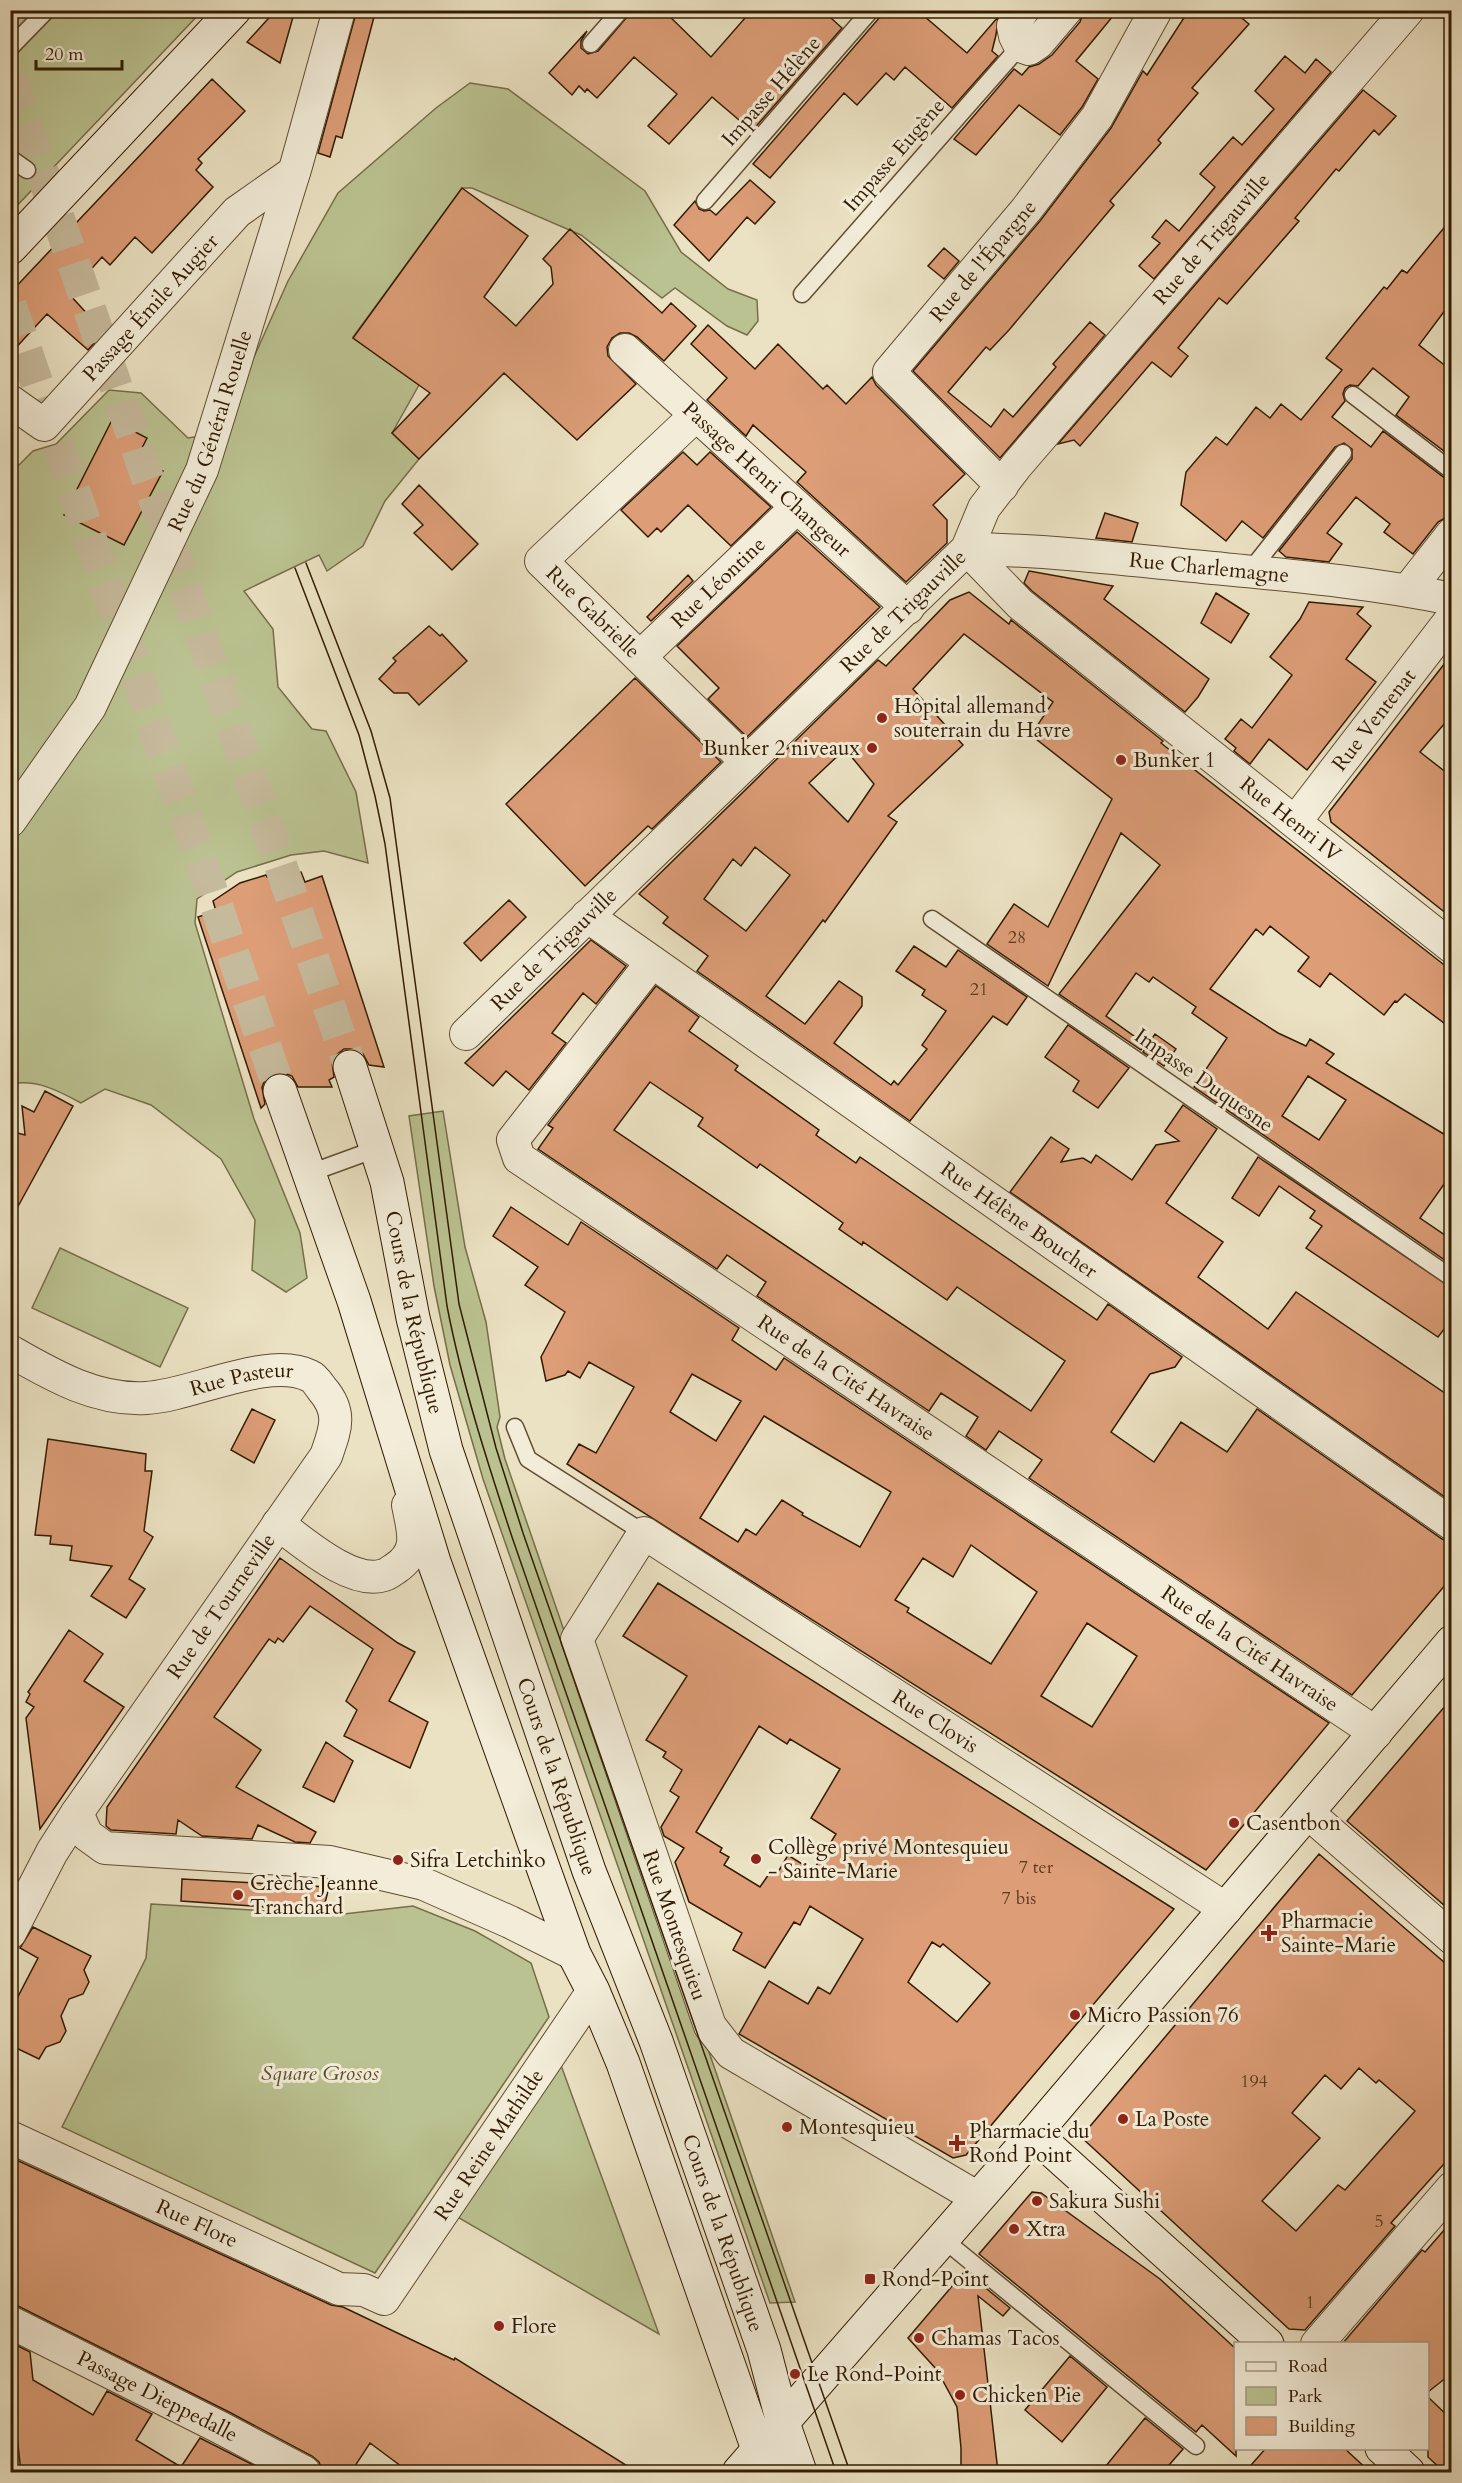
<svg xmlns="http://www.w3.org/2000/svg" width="1462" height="2483" font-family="Cardo,serif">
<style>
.green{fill:#bbc291;stroke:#776e49;stroke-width:1.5}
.building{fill:#dc9d77;stroke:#331b01;stroke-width:1.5;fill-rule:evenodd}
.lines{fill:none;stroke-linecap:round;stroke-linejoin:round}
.secondary-tunnel{stroke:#c6ba9c;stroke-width:33;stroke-dasharray:33 16;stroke-linecap:butt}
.lane-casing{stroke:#614d32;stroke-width:19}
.street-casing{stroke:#614d32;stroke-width:34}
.secondary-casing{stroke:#331b01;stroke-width:35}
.lane{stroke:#f2ecd8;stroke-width:16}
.street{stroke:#f2ecd8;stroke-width:32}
.secondary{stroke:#f2ecd8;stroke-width:33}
.tram{stroke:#331b01;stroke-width:1.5}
.poi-dot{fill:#8f2418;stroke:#f2ecd8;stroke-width:2}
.labels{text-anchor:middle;stroke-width:6;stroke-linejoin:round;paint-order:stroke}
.number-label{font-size:18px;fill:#5d3c1e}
.street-label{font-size:21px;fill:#331b01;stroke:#f2ecd8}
.poi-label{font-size:21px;fill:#331b01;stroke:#f2ecd8;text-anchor:start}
.park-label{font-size:21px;font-style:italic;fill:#5c4d2c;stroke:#f2ecd8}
</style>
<rect width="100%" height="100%" fill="#ebe2c3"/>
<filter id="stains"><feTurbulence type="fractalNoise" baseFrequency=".00333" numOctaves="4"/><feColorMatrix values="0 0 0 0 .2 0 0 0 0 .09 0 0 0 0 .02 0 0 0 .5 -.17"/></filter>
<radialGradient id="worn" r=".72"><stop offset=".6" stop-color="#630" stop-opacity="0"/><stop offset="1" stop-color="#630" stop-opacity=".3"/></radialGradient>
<!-- green -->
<path class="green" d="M10 11H202L11 212H10Z
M470 83 508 89 645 191 681 252 728 289 757 300 758 321 747 335 727 326 675 288 662 298 581 235 472 188H462L353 337 419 385 392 433 419 459 385 501 363 546 327 571 319 555 244 591 273 629 278 687 312 729 326 731 356 792 368 863 324 851 291 855 237 872 197 899 195 923 254 1119 300 1233 307 1278 286 1292 252 1270 255 1220 221 1159 151 1105 105 1089 81 1103C59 1091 37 1079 11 1084V473L33 451 56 444 109 390 141 393 188 438 220 433 288 281 338 193 436 108Z
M443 1111 465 1247 486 1322 500 1417 497 1427 505 1459 795 2302 770 2303 483 1479 450 1365 434 1286 409 1116Z
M60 1248 188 1308 160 1367 32 1308Z
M151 1904 335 1915 413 1906 475 1931 531 1963 549 2017 375 2273 62 2127 146 1958Z
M558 2057 659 2334 454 2215Z"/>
<!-- building -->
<path class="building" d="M276 10H295L280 63 247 42Z
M633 10H663L711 57 752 10H822L842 28 752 131 712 97 669 144 648 126 677 94 634 57 597 98 587 89 585 92 579 86 572 95 549 73 587 31 581 41V48L588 54 598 51Z
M886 10H917L967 53 998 17 996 35 992 51 998 56 952 108 905 67 894 80 886 73 857 105 844 93 770 178 753 164Z
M1084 10H1118L1076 61 1098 79 1082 107 1060 135 1019 105 976 155 954 139 1014 69 1022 75 1029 67 1039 64 1052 55 1080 22Z
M1189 10H1232L1249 24 1192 88 1198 93 1158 140 1161 143 1110 201 1114 205 1009 330 990 350 986 347 948 392 991 427 1004 409 1013 417 1056 367 1053 364 1090 322 1105 335 1000 458 913 371 1040 221 1111 128 1143 71 1147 75Z
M356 13 374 17 342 138 336 136 330 157 318 153Z
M1285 56 1305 73 1316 59 1331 72 1154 279 1139 266 1160 243 1152 237 1166 220 1179 231 1215 187 1200 174 1233 137 1242 145 1274 109 1255 91Z
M212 79 245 111 198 159 202 163 196 170 213 187 152 253 135 237 110 265 102 257 69 294 104 332 88 350 47 314 10 354V293Z
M1363 90 1396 116 1379 135 1374 130 1339 171 1336 169 1295 218 1299 221 1227 304 1219 298 1178 348 1188 356 1171 377 1152 362 1080 446 1074 440 1058 444Z
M750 180 775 202 755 224 747 217 709 261 674 225 695 201 699 209 704 211 710 210 716 215Z
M462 188 528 236 484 297 516 326 553 284 551 267 543 259 570 229 662 313 671 303 696 326 664 361 637 337 629 333H620L612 338 607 347 608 356 636 384 577 440 504 373 419 459 392 433 430 393 353 338Z
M1452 218V301L1419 345 1452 371V457L1396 415 1409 397 1373 368 1358 386 1350 385 1345 388 1343 394 1345 401 1332 417 1371 447 1383 431 1446 479 1452 481V516L1445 518 1438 522 1413 554 1384 532 1390 524 1356 497 1327 533 1342 544 1329 562 1286 557 1279 551 1352 459V449L1344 443 1335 447 1263 538 1242 521 1226 541 1181 505 1186 472 1216 437 1227 445 1256 407 1270 418 1281 404 1301 420 1342 370 1326 358 1384 287 1387 289 1402 270 1407 273Z
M944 248 959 261 944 279 928 266Z
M708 325 755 369 778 344 823 389 827 385 846 404 872 377 876 385 965 474 933 505 947 520V543L906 582 797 482 806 472 753 425 746 436 707 400 727 378 691 344Z
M112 420 147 438 137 458 163 471 124 545 64 515Z
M683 452 697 465 710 452 771 507 731 546 688 505 661 532 657 528 648 537 621 510Z
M419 485 478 544 452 570 414 533 423 525 402 504Z
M1105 513 1138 523 1132 542 1096 538Z
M797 532 880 607 747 737 708 699 719 688 677 646Z
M1029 571 1113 586 1104 599 1209 679 1198 697 1185 712 1032 591 1024 583Z
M688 575 693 581 651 621 647 617Z
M969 592 1009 624 1011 620 1163 741 1161 743 1186 763 1452 971V1029L1405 994 1397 1002 1395 1001 1384 1015 1330 973 1320 987 1298 971 1309 957 1270 926 1263 935 1256 929 1210 989 1278 1033 1306 1046 1310 1039 1334 1054 1326 1063 1452 1139V1173L1420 1218 1452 1240V1265L1194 1087 1227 1038 1192 1013 1196 1007 1153 977 1149 982 1136 973 1106 1016 1145 1044 1141 1050 1059 994 1160 865 1121 833 1048 986 987 944 1014 904 1048 927 1112 799 1031 735 1053 702 964 634 913 689 963 745 888 816 897 822 825 922 823 920 766 996 805 1024 839 981 862 997V1006L834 1043 891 1085 894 1081 898 1085 927 1049 922 1045 946 1011 922 995 925 990 896 971 914 946 946 967 958 950 1027 997 1007 1025 993 1016 910 1121 697 971 708 956 663 923 668 917 639 894 878 660 886 666 950 600ZM845 749 874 784 848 822 809 783ZM755 847 790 875 746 931 704 899 733 859 741 866ZM1308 1076 1346 1100 1319 1140 1282 1116Z
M1216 593 1249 614 1231 643 1201 623Z
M1309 602 1363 607 1357 614 1371 626 1346 659 1376 682 1307 770 1269 739 1250 764 1234 751 1236 748 1225 739 1241 719 1252 728 1292 675 1270 657 1300 619Z
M429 626 440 636 442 634 467 661 419 705 408 693H394L379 679 396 661 393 658Z
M1452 654V715L1420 752 1452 777V918L1331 822 1329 812Z
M635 678 721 762 652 829 648 826 585 886 506 804Z
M301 872 305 882 322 876 384 1067 369 1065 363 1054 355 1049H344L336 1055 332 1062 334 1077 329 1080 332 1087H298L292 1076 284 1073H274L266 1078 262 1087 265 1104 261 1108 198 917 216 911 213 901 240 883 266 875 267 877Z
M509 900 526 917 481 961 464 943Z
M591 940 626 966 596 1004 583 993 552 1033 566 1043 529 1090 506 1071 493 1086 465 1063Z
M656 986 699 1017 689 1031 738 1066 735 1070 819 1130 816 1135 856 1163 860 1157 1097 1320 1108 1304 1182 1357 1175 1367 1150 1374 1111 1432 1154 1462 1181 1422 1227 1452 1257 1409 1442 1539 1452 1542V1577L1352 1695 1029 1478 1042 1460 999 1431 986 1450 966 1436 978 1417 941 1393 929 1411 757 1296 766 1282 727 1255 717 1269 538 1149 553 1128 548 1125ZM650 1082 703 1118 698 1126 757 1168 760 1164 843 1223 839 1229 862 1245 863 1242 947 1300 957 1287 1065 1361 1031 1411 614 1130Z
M1068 1025 1129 1068 1098 1108 1073 1091 1079 1081 1045 1057Z
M1155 1034 1176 1049 1164 1066 1143 1052Z
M45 1091 73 1106 10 1221V1131L25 1135 22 1106 34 1112Z
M1183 1105 1217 1129 1166 1203 1223 1242 1198 1277 1268 1329 1296 1292 1452 1398V1502L1010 1192 1051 1137 1069 1149 1061 1162 1083 1158 1091 1163 1096 1155 1132 1180 1156 1145 1179 1141 1165 1131Z
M1258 1157 1452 1288V1319L1438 1337 1306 1248 1322 1226 1310 1218 1315 1211 1279 1186 1259 1216 1232 1198Z
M511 1207 568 1245 581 1222 739 1328 732 1340 776 1370 784 1358 1329 1723 1206 1870 567 1464 579 1444 596 1453 634 1387 589 1362 580 1378 568 1371 565 1375 546 1381 541 1357 565 1312 525 1285 538 1267 493 1236ZM692 1374 741 1401 716 1441 670 1412ZM764 1416 891 1492 860 1547 802 1515 803 1513 782 1500 756 1535 746 1529 738 1542 700 1518ZM971 1545 1037 1592 991 1664 907 1612 909 1608 895 1600 923 1558 953 1577ZM1087 1623 1137 1656 1092 1727 1041 1696Z
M252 1409 275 1420 254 1463 231 1450Z
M48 1439 146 1454 145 1471H152L144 1531 153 1537 129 1579 145 1589 126 1618 91 1596 112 1566 70 1560 72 1546 50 1544 51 1536 35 1535Z
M280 1558 398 1643 415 1652 389 1701 428 1722 410 1768 344 1736 357 1710 346 1701 373 1649 310 1606 283 1642 278 1638 275 1643 269 1639 214 1717 261 1750 236 1787 316 1832 310 1843 295 1842 258 1825 252 1839 202 1836 178 1820 176 1834 111 1830 106 1826 107 1807Z
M658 1583 1174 1909 966 2155 953 2158 739 2034 769 1981 808 2004 818 1987 830 1994 863 1939 810 1906 800 1925 794 1922 765 1968 733 1950 742 1933 689 1902 675 1862 684 1848 664 1836 661 1827 679 1797 670 1791 682 1770 663 1757 666 1752 646 1740 687 1676 623 1636ZM759 1726 787 1744 790 1739 840 1769 811 1818 836 1834 813 1871 788 1855 777 1874 771 1871 760 1887 724 1865 729 1857 720 1852 722 1848 696 1832ZM932 1942 940 1947 943 1944 990 1983 957 2022 908 1982Z
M69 1630 103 1654 84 1681 124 1707 40 1829 26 1718 34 1707 26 1702 30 1694 28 1692Z
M1452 1698V1912L1347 1821Z
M326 1742 353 1761 334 1802 303 1787Z
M1319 1854 1452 1969V2155L1391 2223 1395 2226 1305 2330 1289 2329 1081 2137ZM1359 2068 1376 2083 1379 2080 1415 2111 1345 2190 1338 2185 1296 2231 1262 2201 1320 2138 1292 2113 1325 2075 1341 2089Z
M182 1879 309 1886 329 1887 323 1911 181 1901Z
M33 1927 91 1956 84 1970 89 1982 83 1994 69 1999 61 2016 66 2031 60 2042 46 2047 39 2059 10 2045V2012L38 1958 20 1948Z
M10 2157 331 2305 343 2307 454 2360 455 2358 637 2472H409L370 2443 351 2472H327L322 2470 319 2462 312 2456 229 2412 18 2306 10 2304Z
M1032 2192 1041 2193 1160 2279 1236 2349V2456L1202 2425 1196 2432 979 2254Z
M1452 2221V2373L1428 2392V2343H1343L1422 2250 1425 2252Z
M965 2271 1010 2308 1003 2316 978 2296 998 2472H961V2448L957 2407 937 2370 908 2338Z
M10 2342 30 2352 33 2380 93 2415 107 2391 152 2414 136 2440 181 2467 200 2438 261 2469 258 2472H21L10 2373Z
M1070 2356 1107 2387 1062 2442 1025 2410Z
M1428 2397 1452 2420V2472H1444L1428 2457Z
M1145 2418 1183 2449 1163 2472H1101Z
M1266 2448H1344L1370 2472H1245Z"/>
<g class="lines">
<!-- secondary-tunnel -->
<path class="secondary-tunnel" d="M10 78 350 1067
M10 305 280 1091"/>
<!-- lane casing -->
<g class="lane-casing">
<path id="lane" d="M591 44 621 10
M10 48 47 10
M10 158 27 170
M705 201 871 10
M802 294 1020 46
M1353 395 1452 471
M1250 571 1343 453
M932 919 1452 1278
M310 1173 376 1149
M515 1427 528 1459 644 1533
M943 2239 1196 2446"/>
</g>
<!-- street casing -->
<g class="street-casing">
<g id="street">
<path d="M1023 10 1013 26 1015 36 1020 46 1029 49 1038 43 1066 10"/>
<path id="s1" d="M625 350 908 608"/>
<path id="s2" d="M10 401 44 425 237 212 294 172"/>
<path id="s3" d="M696 415 541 561 747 762"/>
<path id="s4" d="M1002 486 889 372 1026 210 1097 117 1156 10"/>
<path id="s5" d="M967 549 1020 604 1452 947"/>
<path id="s6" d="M967 549C1046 550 1124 559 1203 567 1286 575 1370 582 1452 599"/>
<path d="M1408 590 1452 534"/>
<path id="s7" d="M640 657 797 507"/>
<path id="s8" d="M10 821 90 707 202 470 296 166 339 10"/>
<path id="s9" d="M1295 822 1452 618"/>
<path id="s10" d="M587 916 1452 1524"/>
<path id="s11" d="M652 962 513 1140 519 1158 1376 1733"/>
<path id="s12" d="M466 1034 967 549 984 508 1017 465 1408 10"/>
<path id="s13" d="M10 1351C52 1375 96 1401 146 1398 192 1396 268 1355 310 1376 315 1378 319 1385 322 1389 343 1413 335 1430 326 1456L77 1813 52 1852 10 1933"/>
<path d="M278 1524C303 1542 352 1586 384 1575 388 1574 393 1570 396 1568 421 1551 413 1531 408 1505"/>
<path d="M77 1813 87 1835 105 1848 330 1862 424 1884 510 1922 574 1954"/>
<path d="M1308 1813 1452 1938"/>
<path id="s14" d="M10 2137 339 2289 364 2290 384 2299 593 1991"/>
<path id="s15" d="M978 2198 731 2053 710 2026 577 1639 644 1533 1226 1909"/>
<path id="s16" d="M10 2322 221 2428 304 2472"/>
<path d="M1317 2344 1452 2188"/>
</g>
</g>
<!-- secondary casing -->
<g class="secondary-casing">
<g id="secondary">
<path d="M10 248 234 10"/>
<path id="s17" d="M350 1067 387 1182 413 1318 446 1450 589 1871 656 2041 764 2350 783 2423 800 2472"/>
<path d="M280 1091 354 1301 434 1562 574 1954 593 1991 623 2063 766 2472"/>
<path d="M1034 2134 1267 2344"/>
<path d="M1382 2448 1408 2472"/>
<path d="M739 2472 1034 2134 1452 1642"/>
</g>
</g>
<!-- lane -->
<use href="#lane" class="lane"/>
<!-- street -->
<use href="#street" class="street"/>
<!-- secondary -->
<use href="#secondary" class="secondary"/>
<!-- tram -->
<path class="tram" d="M306 563 371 731 390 798 459 1304 496 1448 523 1533 850 2472
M295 568 359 735 375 796 385 844 447 1306C462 1384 487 1461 512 1537L836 2472"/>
</g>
<!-- markers -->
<g class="poi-dot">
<circle cx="882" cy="718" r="6"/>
<circle cx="872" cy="748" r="6"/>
<circle cx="1121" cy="760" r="6"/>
<circle cx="1234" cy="1823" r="6"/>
<circle cx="756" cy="1859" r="6"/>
<circle cx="398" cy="1860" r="6"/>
<circle cx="238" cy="1895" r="6"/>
<path d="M1266 1924h6v6h6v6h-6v6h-6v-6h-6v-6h6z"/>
<circle cx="1075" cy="2015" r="6"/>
<circle cx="1123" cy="2119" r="6"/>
<circle cx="787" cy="2127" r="6"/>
<path d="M954 2134h6v6h6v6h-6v6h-6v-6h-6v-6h6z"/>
<circle cx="1037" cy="2201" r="6"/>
<circle cx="1014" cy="2229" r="6"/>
<rect x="864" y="2273" width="12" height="12" rx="3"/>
<circle cx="499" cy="2326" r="6"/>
<circle cx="919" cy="2338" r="6"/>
<circle cx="795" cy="2374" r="6"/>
<circle cx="960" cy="2395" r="6"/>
</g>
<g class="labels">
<!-- number labels -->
<g class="number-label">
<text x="1017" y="943">28</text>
<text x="979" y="995">21</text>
<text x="1036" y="1873">7 ter</text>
<text x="1019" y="1904">7 bis</text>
<text x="1254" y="2087">194</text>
<text x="1379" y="2227">5</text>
<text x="1310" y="2308">1</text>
</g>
<!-- street labels -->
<g class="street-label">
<text transform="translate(771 91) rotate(-49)" y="7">Impasse Hélène</text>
<text transform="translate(894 155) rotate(-49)" y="7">Impasse Eugène</text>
<text dy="7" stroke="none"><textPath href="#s12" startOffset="1094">Rue de Trigauville</textPath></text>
<text dy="7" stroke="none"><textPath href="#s4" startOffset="306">Rue de l'Épargne</textPath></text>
<text dy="7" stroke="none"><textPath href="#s2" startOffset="200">Passage Émile Augier</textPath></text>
<text dy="7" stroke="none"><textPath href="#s8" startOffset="441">Rue du Général Rouelle</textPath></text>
<text dy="7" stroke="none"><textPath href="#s1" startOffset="192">Passage Henri Changeur</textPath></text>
<text dy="7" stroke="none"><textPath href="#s6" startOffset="243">Rue Charlemagne</textPath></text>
<text dy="7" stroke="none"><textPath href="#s7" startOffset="108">Rue Léontine</textPath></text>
<text dy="7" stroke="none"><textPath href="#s12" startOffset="608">Rue de Trigauville</textPath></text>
<text dy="7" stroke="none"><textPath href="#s3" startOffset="286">Rue Gabrielle</textPath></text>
<text dy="7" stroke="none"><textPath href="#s9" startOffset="129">Rue Ventenat</textPath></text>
<text dy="7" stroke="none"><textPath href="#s5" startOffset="422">Rue Henri IV</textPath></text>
<text dy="7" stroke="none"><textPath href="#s12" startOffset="122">Rue de Trigauville</textPath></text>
<text transform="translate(1204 1080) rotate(35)" y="7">Impasse Duquesne</text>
<text dy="7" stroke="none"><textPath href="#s10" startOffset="528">Rue Hélène Boucher</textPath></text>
<text dy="7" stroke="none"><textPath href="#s17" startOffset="254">Cours de la République</textPath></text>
<text dy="7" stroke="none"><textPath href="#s11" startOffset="639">Rue de la Cité Havraise</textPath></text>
<text dy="7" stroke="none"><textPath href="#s13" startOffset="244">Rue Pasteur</textPath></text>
<text transform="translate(221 1606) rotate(-55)" y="7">Rue de Tourneville</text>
<text dy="7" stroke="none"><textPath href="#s11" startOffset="1125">Rue de la Cité Havraise</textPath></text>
<text dy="7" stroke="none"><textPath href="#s15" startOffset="1202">Rue Clovis</textPath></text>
<text dy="7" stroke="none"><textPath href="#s17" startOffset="740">Cours de la République</textPath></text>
<text transform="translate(675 1925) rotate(71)" y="7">Rue Montesquieu</text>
<text dy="7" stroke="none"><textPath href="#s14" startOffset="596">Rue Reine Mathilde</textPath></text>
<text dy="7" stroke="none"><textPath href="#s14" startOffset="206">Rue Flore</textPath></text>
<text dy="7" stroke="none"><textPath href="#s17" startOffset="1226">Cours de la République</textPath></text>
<text dy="7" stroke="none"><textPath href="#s16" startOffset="165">Passage Dieppedalle</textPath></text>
</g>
<!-- poi labels -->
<g class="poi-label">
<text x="894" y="713">Hôpital allemand<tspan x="894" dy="24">souterrain du Havre</tspan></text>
<text x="860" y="755" text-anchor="end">Bunker 2 niveaux</text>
<text x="1133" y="767">Bunker 1</text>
<text x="1246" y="1830">Casentbon</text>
<text x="768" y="1854">Collège privé Montesquieu<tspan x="768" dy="24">- Sainte-Marie</tspan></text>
<text x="410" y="1867">Sifra Letchinko</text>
<text x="250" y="1890">Crèche Jeanne<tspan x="250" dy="24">Tranchard</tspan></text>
<text x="1281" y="1928">Pharmacie<tspan x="1281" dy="24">Sainte-Marie</tspan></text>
<text x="1087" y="2022">Micro Passion 76</text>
<text x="1135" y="2126">La Poste</text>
<text x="799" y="2134">Montesquieu</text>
<text x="969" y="2138">Pharmacie du<tspan x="969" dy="24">Rond Point</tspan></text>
<text x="1049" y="2208">Sakura Sushi</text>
<text x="1026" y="2236">Xtra</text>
<text x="882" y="2286">Rond-Point</text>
<text x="511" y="2333">Flore</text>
<text x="931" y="2345">Chamas Tacos</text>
<text x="807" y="2381">Le Rond-Point</text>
<text x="972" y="2402">Chicken Pie</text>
</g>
<!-- park labels -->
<g class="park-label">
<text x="320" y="2080">Square Grosos</text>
</g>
</g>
<!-- margin -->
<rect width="1462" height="2483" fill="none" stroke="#ebe2c3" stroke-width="36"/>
<rect x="12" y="12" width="1438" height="2459" fill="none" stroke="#331b01" stroke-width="3"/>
<rect x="18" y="18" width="1426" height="2447" fill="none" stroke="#331b01" stroke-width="1.5"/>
<!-- legend -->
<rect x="1234" y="2342" width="195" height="108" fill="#f2ecd8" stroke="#a69882" stroke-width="1.5"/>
<rect x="1246" y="2362" width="30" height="9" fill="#f2ecd8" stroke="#a69882" stroke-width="1.5"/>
<text x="1288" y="2372" font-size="18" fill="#331b01">Road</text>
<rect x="1246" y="2387" width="30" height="18" fill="#bbc291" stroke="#a69882" stroke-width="1.5"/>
<text x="1288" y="2402" font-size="18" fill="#331b01">Park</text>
<rect x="1246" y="2417" width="30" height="18" fill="#dc9d77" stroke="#a69882" stroke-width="1.5"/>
<text x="1288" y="2432" font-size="18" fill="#331b01">Building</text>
<!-- scale -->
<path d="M36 60v9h86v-9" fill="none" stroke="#331b01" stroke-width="3"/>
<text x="45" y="60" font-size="18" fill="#331b01" stroke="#f2ecd8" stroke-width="4.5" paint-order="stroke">20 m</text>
<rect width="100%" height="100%" filter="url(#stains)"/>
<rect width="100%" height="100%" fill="url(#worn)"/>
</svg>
